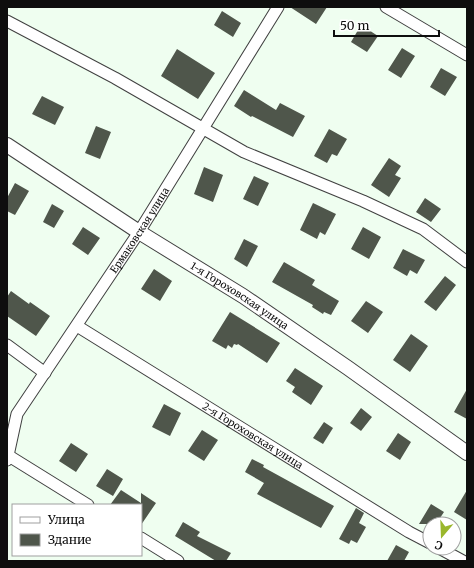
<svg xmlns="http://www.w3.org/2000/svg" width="474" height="568" font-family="Merriweather,serif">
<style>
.building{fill:#4f564b}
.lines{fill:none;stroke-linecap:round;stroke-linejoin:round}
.minor-casing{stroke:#414141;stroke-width:13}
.tertiary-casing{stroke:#414141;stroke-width:16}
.minor{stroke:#fff;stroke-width:11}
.tertiary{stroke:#fff;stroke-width:14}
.labels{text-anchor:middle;stroke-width:4;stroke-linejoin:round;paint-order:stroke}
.street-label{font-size:10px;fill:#0e0e0e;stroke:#fff}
</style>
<rect width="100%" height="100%" fill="#effef0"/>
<!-- building -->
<path class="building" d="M290 7H327L316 24Z
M222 11 241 23 233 37 214 25Z
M361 25 378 36 367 52 351 42Z
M402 48 415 56 401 78 388 70Z
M177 49 215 73 198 99 161 76Z
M441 68 457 77 445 96 430 87Z
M244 90 276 110 280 103 305 116 293 137 252 116 251 117 234 106Z
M42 96 64 107 55 125 32 114Z
M96 126 111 132 100 159 85 153Z
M329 129 347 139 337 156 332 154 327 163 314 156Z
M389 158 401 166 395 175 401 178 389 197 371 185Z
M204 167 223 175 213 202 194 194Z
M254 176 269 183 258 206 243 199Z
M15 183 29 191 15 215 7 211V198Z
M425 198 441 209 431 222 416 212Z
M313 203 336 214 325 235 320 232 317 239 300 230Z
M52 204 64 211 54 228 43 222Z
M83 227 100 238 88 255 72 244Z
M363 227 381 237 369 259 351 249Z
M244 239 258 246 247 267 234 259Z
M403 249 425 260 417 274 410 270 407 276 393 268Z
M284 262 315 280 312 285 339 301 331 315 324 312 323 314 312 307 313 305 272 282Z
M154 269 172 281 160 301 141 289Z
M445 276 456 285 436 311 424 302Z
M11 291 29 304 30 302 50 316 36 336 7 316V297Z
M366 301 383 312 368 333 351 321Z
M230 312 280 343 267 363 238 344 237 345 234 344 232 348 228 345 226 349 212 341Z
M411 334 428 346 410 372 393 360Z
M295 368 323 386 311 405 292 392 295 387 286 381Z
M467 389V419L454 412Z
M164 404 181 413 170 436 152 427Z
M361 408 372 417 361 431 350 423Z
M324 422 333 428 323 444 313 438Z
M202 430 218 440 204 461 188 451Z
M398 433 411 442 400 460 386 451Z
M71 443 88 454 76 472 59 461Z
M252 459 264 465 263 467 334 506 321 528 257 494 264 483 245 472Z
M107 469 123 479 113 496 96 486Z
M121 490 141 503V493L156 503 141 525V505H110Z
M467 490V520L454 512Z
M431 504 444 512 436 524H419Z
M356 508 364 513 359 523 366 527 357 543 351 540 349 544 339 539Z
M183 522 200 532 197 536 231 553 226 561H216L175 536Z
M396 545 409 552 404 561H387Z"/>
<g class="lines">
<!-- minor casing -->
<g class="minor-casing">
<g id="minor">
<path d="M386 7 467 55"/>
<path d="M7 21 115 78 244 152 363 201 423 229 467 262"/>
<path id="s1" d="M77 326 409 532 430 543"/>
<path d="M7 345 45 373"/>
<path d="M9 456 88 505"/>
<path id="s2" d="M7 460 17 414 139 232 278 7"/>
<path d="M141 538 178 561"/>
<path d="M439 548 463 561"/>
</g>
</g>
<!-- tertiary casing -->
<g class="tertiary-casing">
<g id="tertiary">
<path id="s3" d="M7 145 139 232 243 296 348 368 467 453"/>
</g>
</g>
<!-- minor -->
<use href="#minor" class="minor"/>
<!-- tertiary -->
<use href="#tertiary" class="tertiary"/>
</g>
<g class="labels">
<!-- street labels -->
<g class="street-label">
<text dy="4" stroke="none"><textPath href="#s2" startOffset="268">Ермаковская улица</textPath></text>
<text dy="4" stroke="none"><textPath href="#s3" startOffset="277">1-я Гороховская улица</textPath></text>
<text dy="4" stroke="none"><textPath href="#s1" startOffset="207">2-я Гороховская улица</textPath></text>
</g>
</g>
<!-- border -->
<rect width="474" height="568" fill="none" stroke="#0e0e0e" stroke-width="16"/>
<!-- legend -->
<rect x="12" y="504" width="130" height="52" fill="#ffffff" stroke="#9f9f9f"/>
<rect x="20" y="517" width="20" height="6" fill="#ffffff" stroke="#9f9f9f"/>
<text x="48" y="524" font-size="12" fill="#0e0e0e">Улица</text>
<rect x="20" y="534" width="20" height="12" fill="#4f564b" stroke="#9f9f9f"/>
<text x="48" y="544" font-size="12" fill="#0e0e0e">Здание</text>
<!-- north arrow -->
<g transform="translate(442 536) rotate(199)"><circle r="19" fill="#ffffff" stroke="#9f9f9f"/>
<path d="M0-3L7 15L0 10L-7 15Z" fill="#9ab72c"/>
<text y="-6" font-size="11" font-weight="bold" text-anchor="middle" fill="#0e0e0e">С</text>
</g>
<!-- scale -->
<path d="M334 30v6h105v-6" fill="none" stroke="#0e0e0e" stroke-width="2"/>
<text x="340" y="30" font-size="12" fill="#0e0e0e" stroke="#ffffff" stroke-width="3" paint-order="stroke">50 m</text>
</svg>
